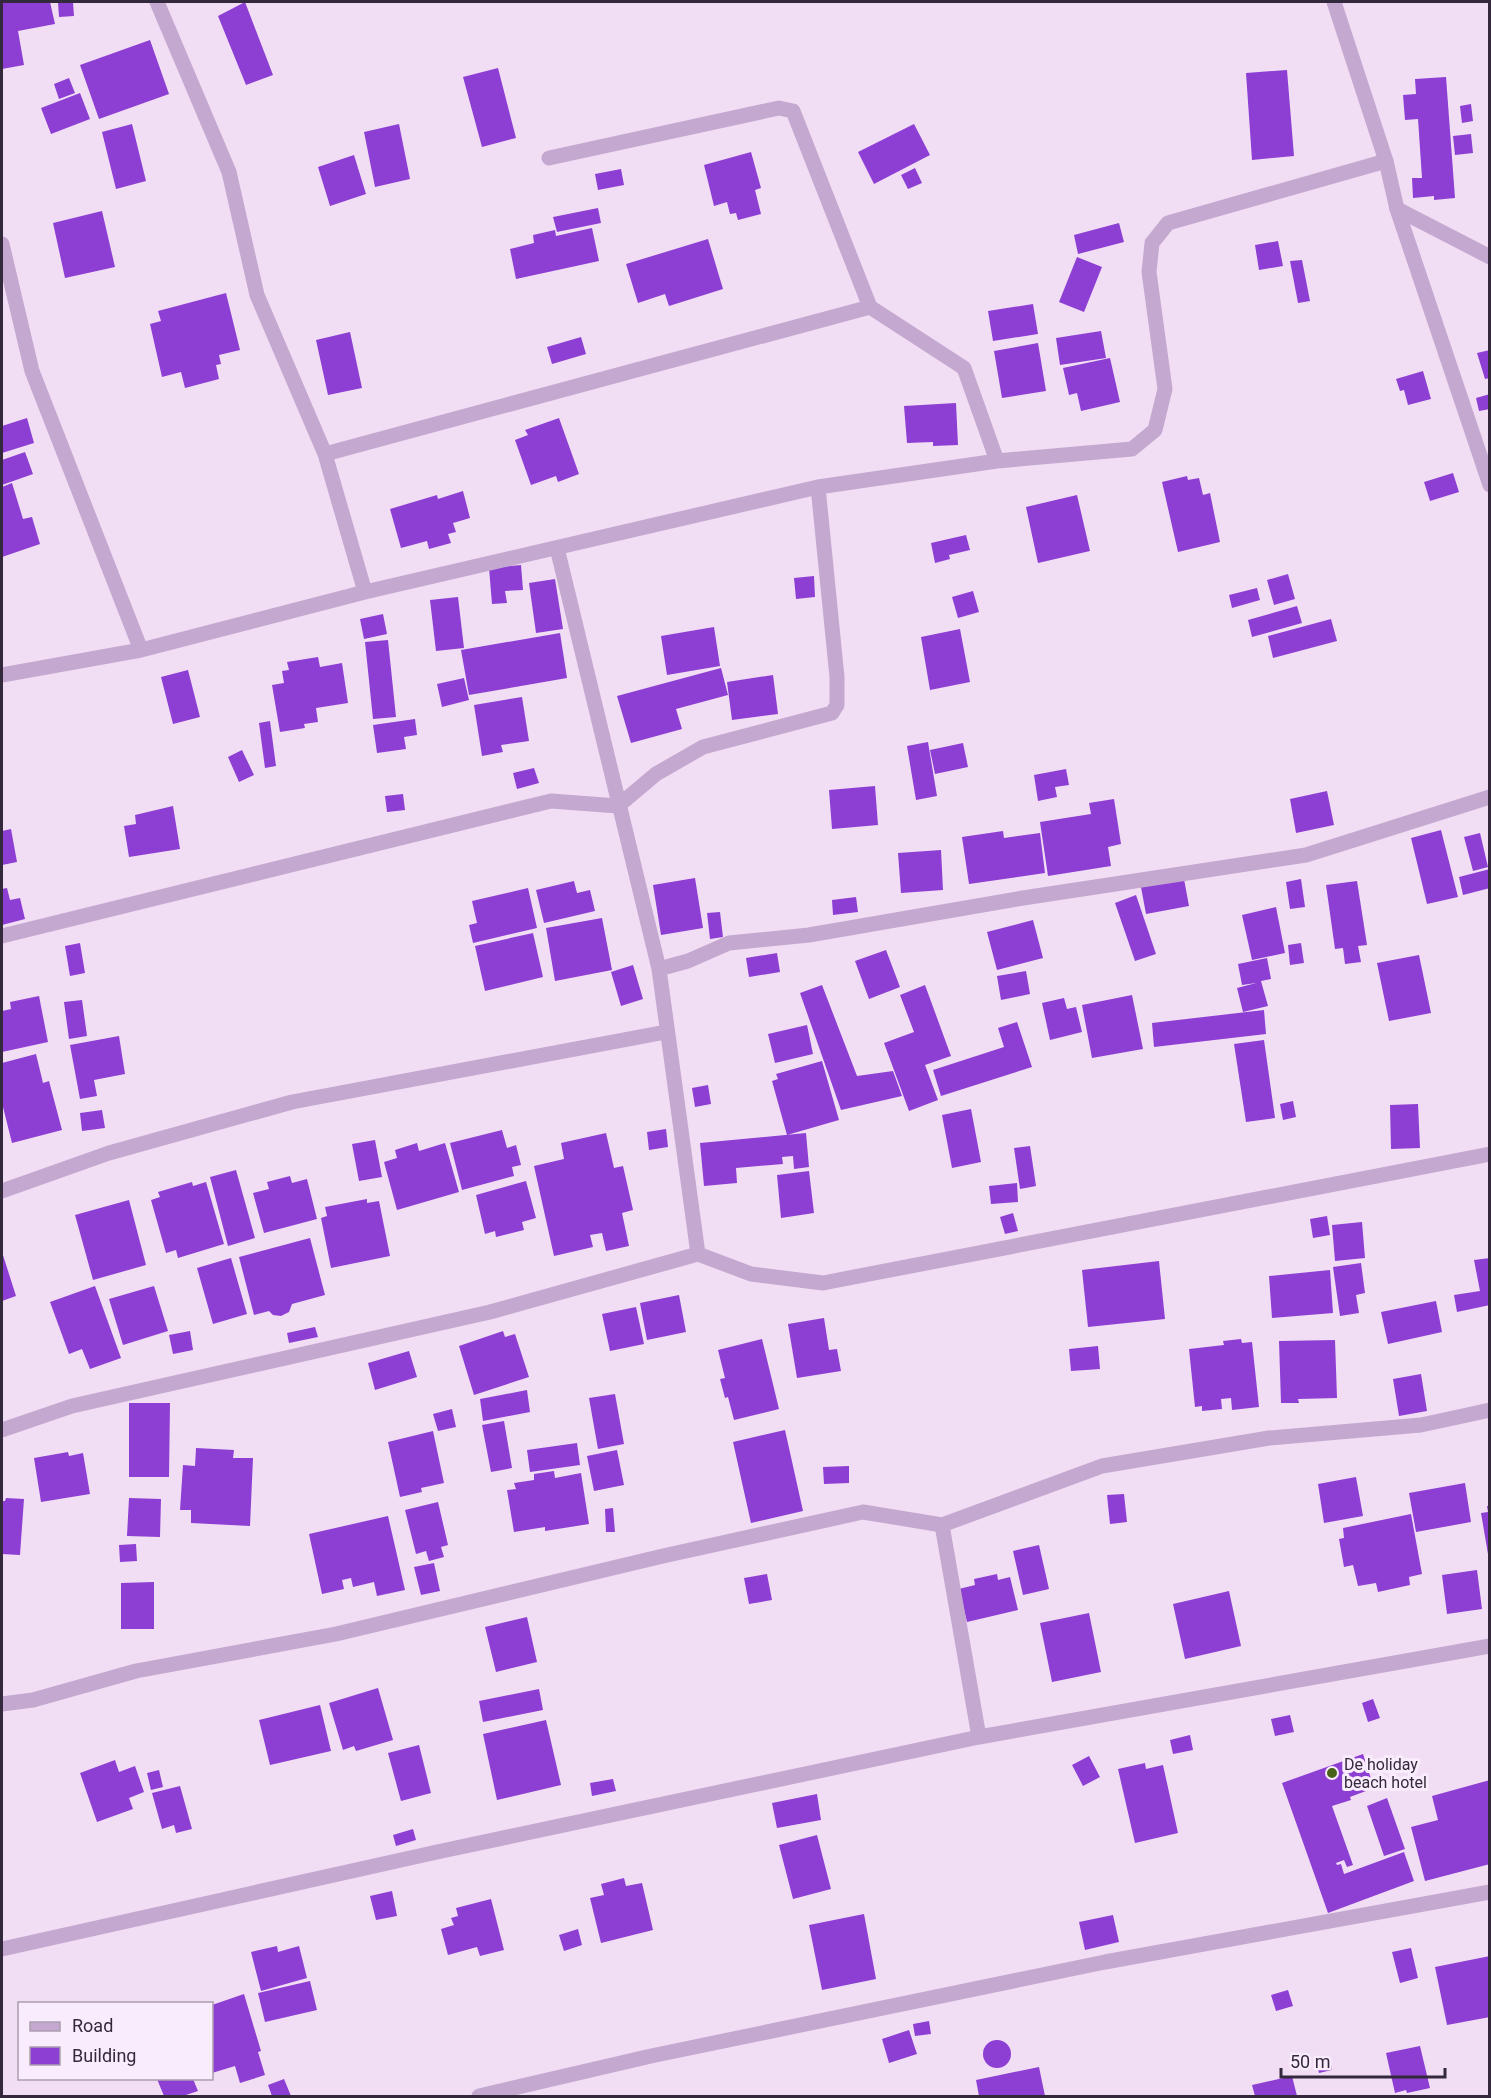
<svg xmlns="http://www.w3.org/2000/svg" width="1491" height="2098" font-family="Roboto,sans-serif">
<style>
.building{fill:#8d3ed3}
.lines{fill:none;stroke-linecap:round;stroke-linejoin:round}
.minor{stroke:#c5a8cf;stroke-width:15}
.tertiary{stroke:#c5a8cf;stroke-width:15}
.poi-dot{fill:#486319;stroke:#f9ecfc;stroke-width:2}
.labels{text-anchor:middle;stroke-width:6;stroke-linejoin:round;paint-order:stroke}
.poi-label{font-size:16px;fill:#34293c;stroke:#f9ecfc;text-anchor:start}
</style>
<rect width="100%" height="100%" fill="#f1def5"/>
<!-- building -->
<path class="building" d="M2 2H50L55 24 18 31 24 65 2 69Z
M58 2H73L74 16 59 17Z
M245 2 273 75 246 85 218 16Z
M150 40 169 94 99 119 80 65Z
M498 68 516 138 482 147 463 77Z
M1287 70 1294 156 1252 160 1246 73Z
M1446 77 1455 198 1434 200V196L1413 198 1412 178H1422L1418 119 1405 120 1403 95 1416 94 1415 79Z
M69 78 75 93 59 99 54 84Z
M80 93 90 119 51 134 41 108Z
M1471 104 1473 121 1462 123 1460 106Z
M132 124 146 181 116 189 102 132Z
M399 124 410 179 375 187 364 132Z
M914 124 930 155 874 184 858 152Z
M1471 134 1473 153 1455 155 1453 136Z
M751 152 761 188 755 190 761 214 738 220 736 213 730 214 727 202 714 206 704 165Z
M354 155 366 194 330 206 318 167Z
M915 168 922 183 908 189 901 175Z
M621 169 624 185 598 190 595 174Z
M598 208 601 223 557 232 553 217Z
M102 211 115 267 65 278 53 223Z
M1119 223 1124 242 1078 254 1074 235Z
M592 228 599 261 516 279 510 249 534 243 533 235 555 230 556 236Z
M708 239 723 289 669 306 665 294 638 303 626 264Z
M1278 241 1283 266 1259 270 1255 245Z
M1077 257 1102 267 1084 312 1059 302Z
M1302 260 1310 301 1298 303 1290 261Z
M226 293 240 350 219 355 221 364 216 365 219 379 185 388 181 372 162 377 150 324 161 321 158 311Z
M1033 304 1038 334 993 341 988 311Z
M1101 331 1106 358 1060 365 1056 338Z
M350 332 362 388 328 395 316 340Z
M581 337 586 354 552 364 547 347Z
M1038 343 1046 391 1002 398 994 351Z
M1490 350V378L1485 379 1477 353Z
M1110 358 1120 402 1081 411 1077 393 1069 395 1063 368Z
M1423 371 1431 399 1408 405 1404 390 1400 391 1396 379Z
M1490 394V409L1479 411 1476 398Z
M956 403 958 445 933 446V442L907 443 904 406Z
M27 418 34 443 2 453V426Z
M559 418 579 474 558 482 556 476 531 485 515 440 528 435 525 430Z
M25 452 33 474 2 485V460Z
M1453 473 1459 492 1430 501 1424 482Z
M1187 476 1188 480 1199 478 1203 495 1210 493 1220 542 1178 552 1162 482Z
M12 483 23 519 32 517 40 544 2 557V487Z
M463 491 470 518 453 523 456 532 448 534 451 543 429 549 427 541 401 548 390 509 437 495 438 499Z
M1077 495 1090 551 1038 563 1026 507Z
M966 535 970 550 949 555 950 559 935 563 931 543Z
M521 565 523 590 505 591 507 603 492 604 489 568Z
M1288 574 1295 599 1274 605 1267 580Z
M814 576 815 597 796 599 794 578Z
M555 579 563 629 536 633 529 583Z
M1257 588 1260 600 1232 608 1229 595Z
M973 591 979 612 958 618 952 597Z
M458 597 464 648 436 651 430 600Z
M1297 606 1302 623 1252 637 1248 620Z
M383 614 387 634 364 639 360 619Z
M1331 619 1337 641 1273 658 1268 636Z
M714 627 720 666 667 675 661 636Z
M960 629 970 682 930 690 921 637Z
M560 633 567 678 469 695 461 650Z
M388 640 396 717 373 719 365 642Z
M318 657 320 667 342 663 348 703 316 708 318 722 304 724 305 728 280 732 272 685 284 683 282 671 289 670 287 662Z
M721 668 728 695 676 709 682 729 631 743 617 696Z
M188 670 200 717 173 724 161 677Z
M773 675 778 714 732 720 727 682Z
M464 678 469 700 442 707 437 684Z
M522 697 529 741 501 745 503 752 482 756 474 705Z
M415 719 417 735 404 737 406 749 377 753 373 725Z
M270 721 276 766 265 768 259 723Z
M928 742 937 796 916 800 907 746Z
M963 743 968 767 935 774 930 750Z
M242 750 254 775 239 782 228 757Z
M534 768 539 783 517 789 513 773Z
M1066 769 1069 785 1055 787 1057 797 1038 801 1034 775Z
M875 786 878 825 832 829 829 790Z
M1327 791 1334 825 1296 833 1290 799Z
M403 794 405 810 387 812 385 796Z
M1114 799 1121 844 1108 847 1111 866 1048 876 1040 822 1091 814 1089 803Z
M173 806 180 849 129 857 124 826 136 824 135 815Z
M11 829 17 862 2 865V831Z
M1441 830 1458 897 1427 904 1411 838Z
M1003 831 1004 838 1040 833 1045 873 969 884 962 837Z
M1480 833 1488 867 1473 871 1464 837Z
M941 850 943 890 901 893 898 853Z
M1490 869V888L1463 895 1459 877Z
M695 878 703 928 661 935 653 885Z
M1184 879 1189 906 1146 914 1141 887Z
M1301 879 1305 907 1290 909 1286 882Z
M574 881 577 893 590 890 595 911 544 923 536 890Z
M1357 881 1367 945 1358 946 1361 962 1345 964 1343 948 1335 949 1326 885Z
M7 888 10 900 20 898 25 919 2 925V889Z
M528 888 537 928 473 943 469 925 477 923 472 901Z
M1136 895 1156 954 1135 961 1115 903Z
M856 897 858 912 833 915 832 900Z
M1276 907 1285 953 1252 960 1242 915Z
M720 912 723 937 710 939 707 913Z
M602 918 612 970 555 981 546 928Z
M1033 920 1043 958 997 970 987 932Z
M533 933 543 977 485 991 475 946Z
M80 943 85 973 70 976 65 946Z
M1301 943 1304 963 1290 965 1288 945Z
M886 950 900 987 869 999 855 961Z
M777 953 780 972 749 977 746 958Z
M1419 955 1431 1013 1389 1021 1377 963Z
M1267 958 1271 979 1261 981 1268 1006 1243 1012 1237 988 1256 983 1242 985 1238 964Z
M633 965 643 999 621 1006 611 972Z
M1026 971 1030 994 1001 1000 997 976Z
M822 985 857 1076 893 1071 902 1096 841 1110 800 993Z
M925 985 951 1056 925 1065 938 1100 909 1111 884 1043 914 1032 900 995Z
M1132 995 1143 1049 1092 1058 1082 1005Z
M39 996 48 1042 2 1052V1011L11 1009 10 1002Z
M1064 998 1067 1009 1076 1007 1082 1032 1050 1040 1042 1003Z
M82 1000 87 1036 69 1039 64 1002Z
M1264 1010 1266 1034 1154 1047 1152 1023Z
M1017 1022 1032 1067 941 1096 933 1070 1004 1047 998 1028Z
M807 1025 813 1054 775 1063 768 1034Z
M119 1036 125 1074 94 1080 97 1096 80 1099 70 1045Z
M1264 1040 1275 1118 1246 1122 1234 1044Z
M36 1054 43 1083 49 1081 62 1130 12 1143 2 1103V1063Z
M822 1061 839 1120 787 1135 772 1081 778 1079 776 1074Z
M708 1085 711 1104 695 1107 692 1088Z
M1293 1101 1296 1117 1283 1120 1280 1104Z
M1418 1104 1420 1148 1391 1149 1390 1105Z
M971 1109 981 1162 952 1168 942 1115Z
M102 1110 105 1128 82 1131 80 1113Z
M666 1129 668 1147 649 1150 647 1132Z
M502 1130 507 1148 516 1145 521 1165 512 1167 514 1176 462 1190 450 1143Z
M606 1133 614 1168 623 1166 633 1210 622 1213 629 1246 606 1251 602 1233 590 1235 593 1247 554 1256 534 1166 564 1159 561 1143Z
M806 1133 809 1167 794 1169 793 1156 782 1157 783 1164 736 1168 737 1183 704 1186 700 1143Z
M375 1140 382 1177 359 1181 352 1144Z
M417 1143 419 1151 445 1143 459 1192 397 1210 384 1162 397 1158 395 1150Z
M1030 1146 1036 1186 1020 1189 1014 1148Z
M236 1170 255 1238 228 1246 210 1177Z
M809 1171 814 1213 781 1218 777 1175Z
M290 1176 292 1183 307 1179 317 1219 264 1233 253 1193 269 1189 267 1182Z
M526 1181 536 1218 522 1222 524 1230 496 1237 495 1231 485 1234 476 1195Z
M192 1182 193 1186 206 1182 224 1244 178 1258 176 1250 166 1253 151 1200 160 1197 158 1192Z
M1017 1183 1018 1202 991 1204 989 1186Z
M367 1199V1203L379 1201 390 1256 331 1268 321 1218 327 1216 325 1207Z
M129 1200 146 1265 93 1280 75 1215Z
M1013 1213 1018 1231 1005 1234 1000 1217Z
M1327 1216 1330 1235 1313 1238 1310 1219Z
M1362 1222 1365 1258 1335 1261 1332 1225Z
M310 1238 325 1295 292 1304 289 1312 281 1316 273 1315 269 1311 254 1315 239 1257Z
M2 1252 16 1296 2 1301Z
M231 1258 247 1314 213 1324 197 1268Z
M1490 1258V1305L1457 1312 1454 1295 1480 1291 1474 1260Z
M1159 1261 1165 1319 1088 1327 1082 1270Z
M1361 1263 1365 1293 1356 1295 1359 1313 1340 1316 1333 1267Z
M1330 1270 1333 1313 1272 1318 1269 1276Z
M95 1286 121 1358 90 1369 82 1349 69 1354 50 1302Z
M154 1286 168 1331 123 1345 109 1299Z
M679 1295 686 1332 647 1340 640 1303Z
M1436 1301 1442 1332 1388 1344 1381 1312Z
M636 1307 644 1344 610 1351 602 1314Z
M824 1318 829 1350 837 1349 841 1371 797 1378 788 1324Z
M315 1327 318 1337 289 1343 287 1333Z
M190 1331 193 1350 173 1354 169 1335Z
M503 1331 505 1337 515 1334 529 1377 474 1395 459 1346Z
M762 1339 779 1409 734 1420 728 1397 725 1398 720 1379 725 1378 718 1350Z
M1241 1339 1242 1343 1252 1342 1259 1407 1232 1410 1231 1398 1221 1399 1222 1409 1202 1411V1406L1195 1407 1189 1349 1224 1345 1223 1341Z
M1335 1340 1337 1398 1298 1399 1299 1403H1281L1279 1341Z
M1098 1346 1100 1369 1071 1371 1069 1349Z
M409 1351 417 1377 375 1390 368 1363Z
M1421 1374 1427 1411 1399 1416 1393 1379Z
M527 1390 530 1412 483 1421 480 1399Z
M615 1394 624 1444 598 1449 589 1398Z
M129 1403H170L169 1477H129Z
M452 1409 456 1427 438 1431 433 1414Z
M504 1421 512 1468 491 1472 482 1425Z
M785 1430 803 1511 751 1523 733 1442Z
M433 1431 444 1483 421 1488 422 1492 400 1497 388 1442Z
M577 1443 580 1465 530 1472 527 1450Z
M196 1448 234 1450 233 1458H253L250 1526 191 1523V1510H180L183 1465 195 1466Z
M617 1450 624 1485 594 1491 587 1456Z
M68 1452 69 1456 83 1453 90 1494 41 1502 34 1458Z
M849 1466V1483L824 1484 823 1467Z
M554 1471 555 1478 581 1473 589 1524 545 1531V1527L514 1532 507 1490 516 1489 514 1483 534 1480V1474Z
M1356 1477 1363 1516 1324 1523 1318 1484Z
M1465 1483 1471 1522 1416 1532 1409 1493Z
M1124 1494 1127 1522 1110 1524 1107 1495Z
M6 1498 24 1499 20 1555 2 1554V1501H5Z
M129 1498 161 1499 160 1537 127 1536Z
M438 1502 448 1545 441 1547 444 1557 429 1561 426 1551 416 1554 405 1510Z
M1487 1506H1490L1488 1554 1481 1513 1488 1512Z
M613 1508 615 1532H606L605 1509Z
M1411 1514 1422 1574 1409 1577 1410 1585 1378 1592 1376 1583 1358 1586 1353 1565 1344 1567 1339 1539 1344 1538 1343 1528Z
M388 1516 405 1590 377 1596 374 1582 353 1587 351 1578 342 1580 344 1589 322 1594 309 1534Z
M136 1544 137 1561 120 1562 119 1545Z
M1039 1545 1049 1589 1023 1595 1013 1551Z
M434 1563 440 1591 421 1595 414 1567Z
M1477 1570 1482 1609 1447 1614 1442 1575Z
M767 1574 772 1600 749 1604 744 1578Z
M997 1574 998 1580 1010 1577 1018 1610 967 1622 959 1589 975 1585 974 1579Z
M154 1582V1629H121V1583Z
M1229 1591 1241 1646 1185 1659 1173 1604Z
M1089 1613 1101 1672 1052 1682 1040 1623Z
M527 1617 537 1662 496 1672 485 1627Z
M378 1688 393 1740 356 1751 354 1746 343 1750 329 1703Z
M539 1689 543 1710 483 1722 479 1701Z
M1373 1699 1380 1718 1368 1722 1362 1703Z
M320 1705 331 1751 270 1765 259 1720Z
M1290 1715 1294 1732 1275 1736 1271 1719Z
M546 1720 561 1785 497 1800 483 1734Z
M1190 1735 1193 1750 1173 1754 1170 1740Z
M419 1745 431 1793 401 1801 388 1753Z
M1363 1754 1374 1788 1350 1797 1351 1800 1332 1806 1353 1865 1347 1867 1344 1860 1336 1863 1337 1865 1341 1864 1344 1874 1404 1852 1414 1881 1328 1913 1282 1783Z
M1089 1756 1100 1777 1083 1786 1072 1765Z
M115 1760 119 1772 135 1766 144 1792 129 1798 133 1809 97 1822 80 1773Z
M1145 1763 1146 1769 1163 1765 1178 1833 1135 1843 1118 1769Z
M159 1770 163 1787 151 1790 147 1773Z
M613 1779 616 1791 592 1796 590 1783Z
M1490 1780V1864L1425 1881 1411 1827 1438 1820 1432 1796Z
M180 1786 192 1829 176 1833 174 1825 162 1829 152 1793Z
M817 1794 821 1820 777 1828 772 1803Z
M1387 1798 1405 1849 1384 1856 1367 1806Z
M413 1829 416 1840 396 1846 393 1835Z
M817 1835 831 1889 793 1899 779 1845Z
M624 1878 626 1886 642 1883 653 1930 601 1943 590 1898 604 1895 601 1884Z
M392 1891 397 1916 376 1920 370 1896Z
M491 1899 504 1950 480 1956 477 1947 448 1955 441 1929 454 1925 451 1918 458 1916 456 1908Z
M864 1914 876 1979 822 1990 809 1925Z
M1113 1915 1119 1942 1085 1950 1079 1922Z
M578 1929 582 1945 564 1951 559 1935Z
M277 1946 278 1952 299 1946 307 1978 261 1991 251 1952Z
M1411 1948 1418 1978 1400 1983 1392 1952Z
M1490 1956V2017L1447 2025 1435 1967Z
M310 1981 317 2010 265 2022 258 1993Z
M1288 1990 1293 2006 1276 2011 1271 1995Z
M244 1994 261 2051 258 2052 265 2075 240 2083 235 2066 212 2073V2005Z
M929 2021 931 2034 915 2036 913 2024Z
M909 2030 917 2054 889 2063 882 2039Z
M983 2054a14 14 0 1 1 28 0a14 14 0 1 1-28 0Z
M1420 2046 1430 2088 1407 2093 1406 2090 1395 2093 1386 2053Z
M1330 2058 1332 2070 1319 2073 1316 2061Z
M1039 2067 1045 2096H979L976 2080Z
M1292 2076 1297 2096H1255L1252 2085Z
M157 2079H193L198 2091 183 2096H164Z
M284 2079 291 2096H272L268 2085Z"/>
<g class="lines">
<!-- minor -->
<path class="minor" d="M157 2 229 172 257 295 325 454
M549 158 779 108 793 111 870 307 964 368 997 461
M1397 209 1490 257
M2 244 32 371 141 650
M870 307 325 454 365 592 818 487 997 461 1132 449 1155 430 1165 389 1149 272 1152 243 1168 223 1386 161
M557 548 659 969 698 1254 751 1274 823 1283 1490 1154
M2 675 141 650 365 592
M2 936 551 801 618 806 656 774 703 747 832 713 837 705V677L818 487
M659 969 688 961 729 943 809 935 1023 898 1306 855 1490 797
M2 1191 109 1153 292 1102 666 1032
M2 1430 72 1406 490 1312 698 1254
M942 1525 979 1737
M2 1704 33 1700 136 1671 336 1634 663 1556 863 1512 942 1525 1102 1466 1269 1438 1421 1425 1490 1410
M2 1949 437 1852 979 1737 1490 1646
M479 2096 651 2056 1105 1962 1490 1892"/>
<!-- tertiary -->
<path class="tertiary" d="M1334 2 1386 161 1397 209 1490 485"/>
</g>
<!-- markers -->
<circle class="poi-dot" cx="1332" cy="1773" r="6"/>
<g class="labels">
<!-- poi labels -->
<g class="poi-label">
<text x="1344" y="1770">De holiday<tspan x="1344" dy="18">beach hotel</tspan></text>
</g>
</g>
<!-- border -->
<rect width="1491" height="2098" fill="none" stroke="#34293c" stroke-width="6"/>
<!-- legend -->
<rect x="18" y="2002" width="195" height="78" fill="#f9ecfc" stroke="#aa9eaf" stroke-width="1.5"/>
<rect x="30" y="2022" width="30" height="9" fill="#c5a8cf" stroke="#aa9eaf" stroke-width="1.5"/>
<text x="72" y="2032" font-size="18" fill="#34293c">Road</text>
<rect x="30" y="2047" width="30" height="18" fill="#8d3ed3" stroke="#aa9eaf" stroke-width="1.5"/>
<text x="72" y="2062" font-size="18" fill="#34293c">Building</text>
<!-- scale -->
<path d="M1281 2068v9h164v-9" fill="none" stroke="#34293c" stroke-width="3"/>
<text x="1290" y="2068" font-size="18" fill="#34293c" stroke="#f9ecfc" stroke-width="4.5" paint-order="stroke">50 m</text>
</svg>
